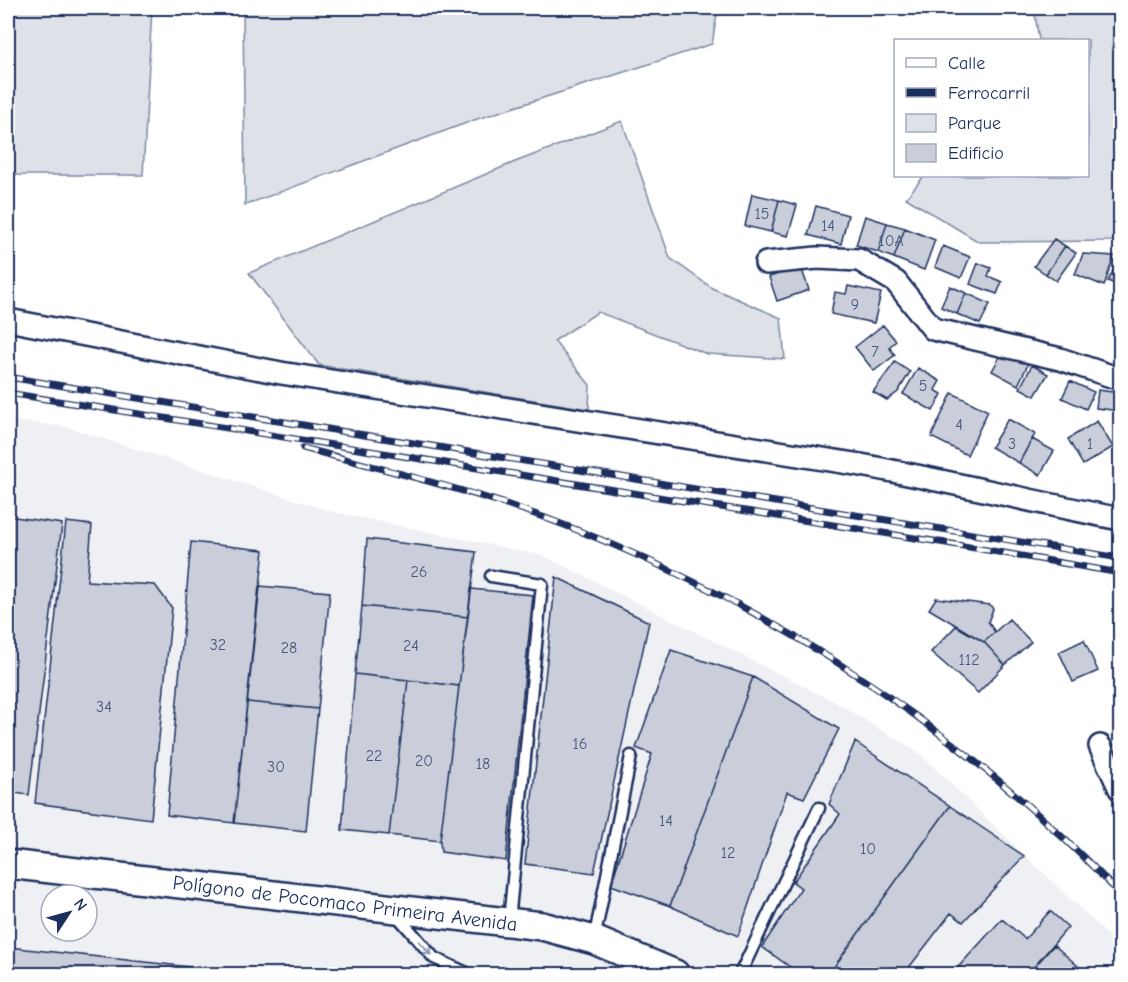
<svg xmlns="http://www.w3.org/2000/svg" width="1128" height="982" font-family="'Comic Neue',sans-serif">
<style>
.built{fill:#eff0f4;fill-rule:evenodd}
.green{fill:#dee1e7;stroke:#7c88a2;stroke-width:1.5}
.building{fill:#caceda;stroke:#1b2f5e;stroke-width:1.5}
.lines{fill:none;stroke-linecap:round;stroke-linejoin:round}
.service-casing{stroke:#1b2f5e;stroke-width:15}
.minor-casing{stroke:#1b2f5e;stroke-width:26}
.tertiary-casing{stroke:#1b2f5e;stroke-width:32}
.service{stroke:#fff;stroke-width:10}
.minor{stroke:#fff;stroke-width:21}
.tertiary{stroke:#fff;stroke-width:27}
.rail-casing{stroke:#1b2f5e;stroke-width:7}
.rail{stroke:#fff;stroke-width:4.5;stroke-dasharray:14;stroke-linecap:butt}
.oneway{stroke:#8d97ae}
.labels{text-anchor:middle;stroke-width:5;stroke-linejoin:round;paint-order:stroke}
.number-label{font-size:16px;fill:#47577d}
.street-label{font-size:20px;fill:#1b2f5e;stroke:#fff}
</style>
<rect width="100%" height="100%" fill="#fff"/>
<filter id="ink" filterUnits="userSpaceOnUse"><feTurbulence type="fractalNoise" baseFrequency=".0167" numOctaves="2"/><feDisplacementMap in="SourceGraphic" scale="12" xChannelSelector="R" yChannelSelector="G"/><feConvolveMatrix kernelMatrix="1 2 1 2 8 2 1 2 1" color-interpolation-filters="sRGB"/></filter>
<g filter="url(#ink)">
<!-- built -->
<path class="built" d="M8 420 67 427 333 512 544 556 835 702 918 752 1120 947V962L1112 974H8ZM51 895H87V931H51Z"/>
<!-- green -->
<path class="green" d="M8 8H152L143 175H8Z
M243 8H718L712 44 477 119 245 205Z
M1034 8H1112L1120 17V241L979 242 906 198 924 176H1088V40H1039Z
M622 121 670 258 712 288 781 318 785 359 707 354 598 312 554 341 590 385 589 409 319 365 249 273 515 162Z"/>
<!-- building -->
<path class="building" d="M752 194 779 200 771 232 745 226Z
M779 200 797 205 788 236 771 232Z
M816 206 848 215 841 244 808 235Z
M865 216 887 223 878 252 856 245Z
M887 223 905 228 894 258 878 252Z
M905 228 935 240 924 270 894 258Z
M1054 239 1065 246 1046 274 1034 266Z
M943 246 970 257 961 278 935 267Z
M1065 246 1076 253 1056 281 1046 274Z
M1083 254 1114 256 1104 286 1075 274Z
M1120 257V286L1108 281Z
M978 263 991 268 988 276 1002 282 997 294 970 284Z
M801 267 809 290 777 301 769 277Z
M848 286 881 293 874 323 831 314 835 292 846 294Z
M950 286 966 293 957 314 941 307Z
M966 293 990 304 980 324 957 314Z
M883 325 896 341 889 347 895 355 874 371 855 347Z
M1003 351 1028 364 1018 385 992 371Z
M895 362 910 372 898 392 887 400 873 392Z
M1032 365 1048 374 1035 396 1020 388Z
M918 368 940 381 935 390 942 394 933 411 903 394Z
M1070 381 1094 392 1086 409 1062 398Z
M1098 390 1120 393V411L1096 408Z
M952 393 988 411 967 455 931 437Z
M1008 419 1035 434 1019 463 991 447Z
M1097 421 1113 447 1083 465 1068 439Z
M1032 439 1054 451 1040 475 1019 463Z
M8 516 62 524 29 795 8 792Z
M66 522 92 525 87 581 155 585 172 608 151 819 35 803Z
M367 539 476 552 468 617 362 606Z
M191 542 264 550 234 823 167 815Z
M556 577 649 622 594 873 525 864Z
M259 586 330 592 318 709 247 702Z
M471 589 533 595 506 861 441 852 440 841Z
M936 598 990 605 993 609 988 622 995 632 984 642 929 609Z
M362 606 468 617 459 686 355 674Z
M1009 619 1031 642 1005 665 984 642Z
M956 626 984 642 1005 665 978 693 931 652Z
M1084 640 1098 671 1073 682 1059 652Z
M671 650 753 677 670 906 611 885 652 754 636 748Z
M355 674 408 680 389 835 342 830Z
M753 677 839 729 804 798 787 792 738 936 670 906Z
M408 680 459 686 440 841 389 835Z
M247 702 318 709 306 831 234 823Z
M855 742 950 806 829 974H800L762 947 801 888 793 882 840 814 829 804Z
M950 806 1024 856 963 922 951 913 904 974H829Z
M1050 911 1068 927 1028 974H952L1002 919 1025 939Z
M1054 945 1087 974H1028Z
M8 947 199 968 198 974H8Z"/>
<g class="lines">
<!-- service casing -->
<g class="service-casing">
<path id="service" d="M491 576 542 584 509 921
M395 913 434 958 469 974
M594 940 631 756
M740 974 819 808"/>
</g>
<!-- minor casing -->
<g class="minor-casing">
<path id="minor" d="M766 263 817 258 859 260 896 282 933 329 1060 359 1120 379
M8 320 281 373 861 465C948 481 1034 502 1120 519
M1100 746 1120 789"/>
</g>
<!-- tertiary casing -->
<g class="tertiary-casing">
<path id="tertiary" d="M8 864 542 926 594 940 675 974"/>
</g>
<!-- service -->
<use href="#service" class="service"/>
<!-- minor -->
<use href="#minor" class="minor"/>
<!-- tertiary -->
<use href="#tertiary" class="tertiary"/>
<!-- rail casing -->
<g class="rail-casing">
<path id="rail" d="M8 377 1120 558
M8 393 946 543 1120 573
M303 448C371 466 441 483 509 505 741 584 951 718 1120 894"/>
</g>
<!-- rail -->
<use href="#rail" class="rail"/>
</g>
<!-- one-way arrows -->
<defs><path id="oneway-shaft" d="M-6 0H5M1.5-3L5.5 0L1.5 3" fill="none" stroke-width="1.6" stroke-linecap="round" stroke-linejoin="round" transform="scale(1.5)"/></defs>
<use class="oneway" href="#oneway-shaft" transform="translate(425 948) rotate(49)"/>
</g>
<g class="labels">
<!-- number labels -->
<g class="number-label">
<text x="762" y="219">15</text>
<text x="828" y="231">14</text>
<text x="891" y="246">10A</text>
<text x="855" y="310">9</text>
<text x="875" y="357">7</text>
<text x="923" y="391">5</text>
<text x="959" y="430">4</text>
<text x="1012" y="449">3</text>
<text x="1090" y="449">1</text>
<text x="419" y="577">26</text>
<text x="218" y="650">32</text>
<text x="411" y="651">24</text>
<text x="289" y="653">28</text>
<text x="969" y="665">112</text>
<text x="104" y="712">34</text>
<text x="580" y="749">16</text>
<text x="374" y="761">22</text>
<text x="424" y="766">20</text>
<text x="483" y="769">18</text>
<text x="276" y="772">30</text>
<text x="666" y="826">14</text>
<text x="868" y="854">10</text>
<text x="728" y="858">12</text>
</g>
<!-- street labels -->
<g class="street-label">
<text transform="translate(345 903) rotate(7)" y="7">Polígono de Pocomaco Primeira Avenida</text>
</g>
</g>
<!-- margin -->
<rect width="1128" height="982" fill="none" stroke="#fff" stroke-width="30"/>
<rect x="15" y="15" width="1098" height="952" fill="none" stroke="#1b2f5e" stroke-width="2" filter="url(#ink)"/>
<!-- legend -->
<rect x="894" y="39" width="195" height="138" fill="#ffffff" stroke="#a4acbf" stroke-width="1.5"/>
<rect x="906" y="58" width="30" height="9" fill="#ffffff" stroke="#a4acbf" stroke-width="1.5"/>
<text x="948" y="69" font-size="18" fill="#1b2f5e">Calle</text>
<rect x="906" y="88" width="30" height="9" fill="#1b2f5e" stroke="#a4acbf" stroke-width="1.5"/>
<text x="948" y="99" font-size="18" fill="#1b2f5e">Ferrocarril</text>
<rect x="906" y="114" width="30" height="18" fill="#dee1e7" stroke="#a4acbf" stroke-width="1.5"/>
<text x="948" y="129" font-size="18" fill="#1b2f5e">Parque</text>
<rect x="906" y="144" width="30" height="18" fill="#caceda" stroke="#a4acbf" stroke-width="1.5"/>
<text x="948" y="159" font-size="18" fill="#1b2f5e">Edificio</text>
<!-- north arrow -->
<g transform="translate(69 913) rotate(54)"><circle r="28" fill="#ffffff" stroke="#a4acbf" stroke-width="1.5"/>
<path d="M0-4.5L10 22L0 15L-10 22Z" fill="#1b2f5e"/>
<text y="-9" font-size="16" font-weight="bold" text-anchor="middle" fill="#1b2f5e">N</text>
</g>
</svg>
